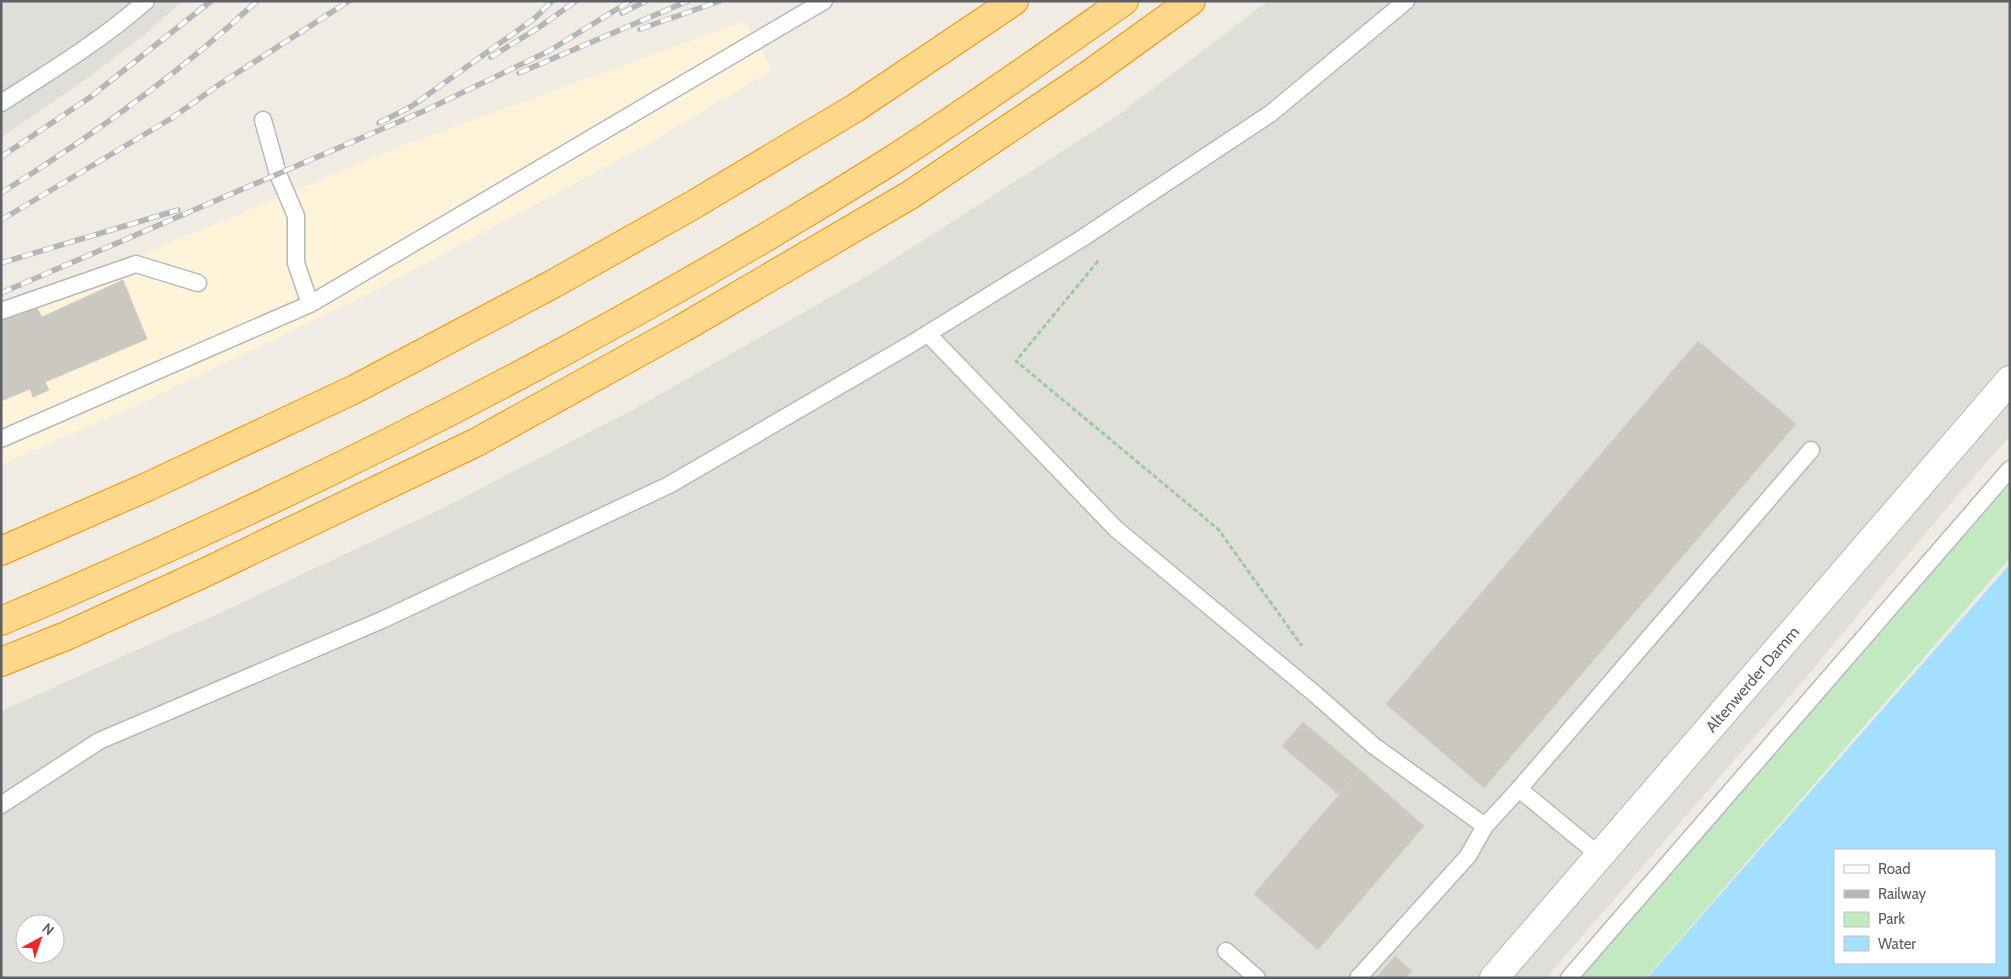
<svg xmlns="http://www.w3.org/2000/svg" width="2011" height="979" font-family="Cabin,sans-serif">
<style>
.commercial{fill:#fff3da}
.industrial{fill:#e0ded9;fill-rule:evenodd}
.green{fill:#c2e9bf}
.water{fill:#a5dfff;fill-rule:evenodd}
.building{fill:#cbc7c1;stroke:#d5cdc2}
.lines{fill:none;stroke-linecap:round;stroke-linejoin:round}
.lane-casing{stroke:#b5b8bc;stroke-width:19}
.street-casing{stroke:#b5b8bc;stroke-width:30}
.highway-casing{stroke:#f49300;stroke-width:30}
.path{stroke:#97cba1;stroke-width:3;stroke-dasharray:5 2.5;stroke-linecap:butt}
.lane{stroke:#fff;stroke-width:16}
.street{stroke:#fff;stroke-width:28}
.highway{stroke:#ffd88c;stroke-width:28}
.rail-casing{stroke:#b5b6b7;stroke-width:5.5}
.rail{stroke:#fff;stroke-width:4;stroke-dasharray:11;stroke-linecap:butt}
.labels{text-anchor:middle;stroke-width:4;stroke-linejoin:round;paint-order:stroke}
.street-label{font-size:16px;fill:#5c6166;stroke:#fff}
</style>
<rect width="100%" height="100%" fill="#f0ece4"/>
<!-- commercial -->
<path class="commercial" d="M745 21 772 70 648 144 378 289 144 402 1 465V314L394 149Z"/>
<!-- industrial -->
<path class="industrial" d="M1 1H183L143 36 89 77 1 138Z
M1268 1H2010V436L1961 491 1802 682 1546 978H1V711L222 612 443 508 638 407 869 275 1117 116ZM25 924H55V954H25Z"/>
<!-- green -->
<path class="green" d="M2010 484V558L1646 978H1579Z"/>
<!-- water -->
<path class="water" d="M2010 564V978H1647ZM1835 850H1995V963H1835Z"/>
<!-- building -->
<path class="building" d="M123 280 147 339 45 382 49 390 33 397 30 389 1 401V314L23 304 37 308 42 317Z
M1698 341 1796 424 1484 788 1386 704Z
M1303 722 1360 770 1339 795 1282 746Z
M1360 770 1424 826 1318 950 1254 894Z
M1395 956 1412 971 1405 978H1376Z"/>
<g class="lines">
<!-- lane casing -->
<g class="lane-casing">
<path id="lane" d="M1 103C51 71 102 40 146 1
M263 120 278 174 296 216V263L310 304
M1 311 136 264 198 283
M928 334 1116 529 1315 694 1374 746 1485 826
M1 439 310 304 824 1
M1519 789 1599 855
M1 805 99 741 382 620 669 485 911 344 1081 239 1270 114 1406 1
M1226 951 1257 978
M1358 978 1468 856 1485 826 1519 789 1811 450
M1569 978 2010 469"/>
</g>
<!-- street casing -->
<g class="street-casing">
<g id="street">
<path id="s1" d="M1494 978 2010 380"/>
</g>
</g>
<!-- highway casing -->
<g class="highway-casing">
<path id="highway" d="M1 551 147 487 355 389 553 284 693 205 855 108 1014 1
M1 621C308 491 607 339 889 162 969 111 1046 56 1124 1
M1 662 66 636 206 572 477 442 683 328 910 195 1090 74 1191 1"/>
</g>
<!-- path -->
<path class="path" d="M1098 261 1016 361 1218 529 1302 646"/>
<!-- lane -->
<use href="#lane" class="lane"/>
<!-- street -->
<use href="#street" class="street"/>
<!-- highway -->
<use href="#highway" class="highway"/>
<!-- rail casing -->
<g class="rail-casing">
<path id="rail" d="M622 13 646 1
M640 29 720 1
M491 57 538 28 576 1
M519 73 688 1
M379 123 412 106 535 18 552 1
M1 157 89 98 211 1
M1 193C92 136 179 74 257 1
M1 220 172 118 220 84 349 1
M1 263 178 210
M1 293 424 111 549 51 630 1"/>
</g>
<!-- rail -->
<use href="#rail" class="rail"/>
</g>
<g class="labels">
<!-- street labels -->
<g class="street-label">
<text dy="6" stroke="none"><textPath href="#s1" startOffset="395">Altenwerder Damm</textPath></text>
</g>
</g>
<!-- border -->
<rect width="2011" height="979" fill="none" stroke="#5c6166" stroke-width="5"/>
<!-- legend -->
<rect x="1834" y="849" width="162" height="115" fill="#ffffff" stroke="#bec0c2"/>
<rect x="1844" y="865" width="25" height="8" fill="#ffffff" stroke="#bec0c2"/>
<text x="1878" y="874" font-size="15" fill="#5c6166">Road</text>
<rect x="1844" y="890" width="25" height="8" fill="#b5b6b7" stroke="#bec0c2"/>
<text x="1878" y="899" font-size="15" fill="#5c6166">Railway</text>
<rect x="1844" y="912" width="25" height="15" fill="#c2e9bf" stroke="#bec0c2"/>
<text x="1878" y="924" font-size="15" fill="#5c6166">Park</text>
<rect x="1844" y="936" width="25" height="15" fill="#a5dfff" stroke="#bec0c2"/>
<text x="1878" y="949" font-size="15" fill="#5c6166">Water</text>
<!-- north arrow -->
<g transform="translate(40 939) rotate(40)"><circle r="24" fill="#ffffff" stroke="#bec0c2"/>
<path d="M0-4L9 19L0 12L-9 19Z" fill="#f52526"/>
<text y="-8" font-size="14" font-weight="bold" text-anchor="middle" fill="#5c6166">N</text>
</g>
</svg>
